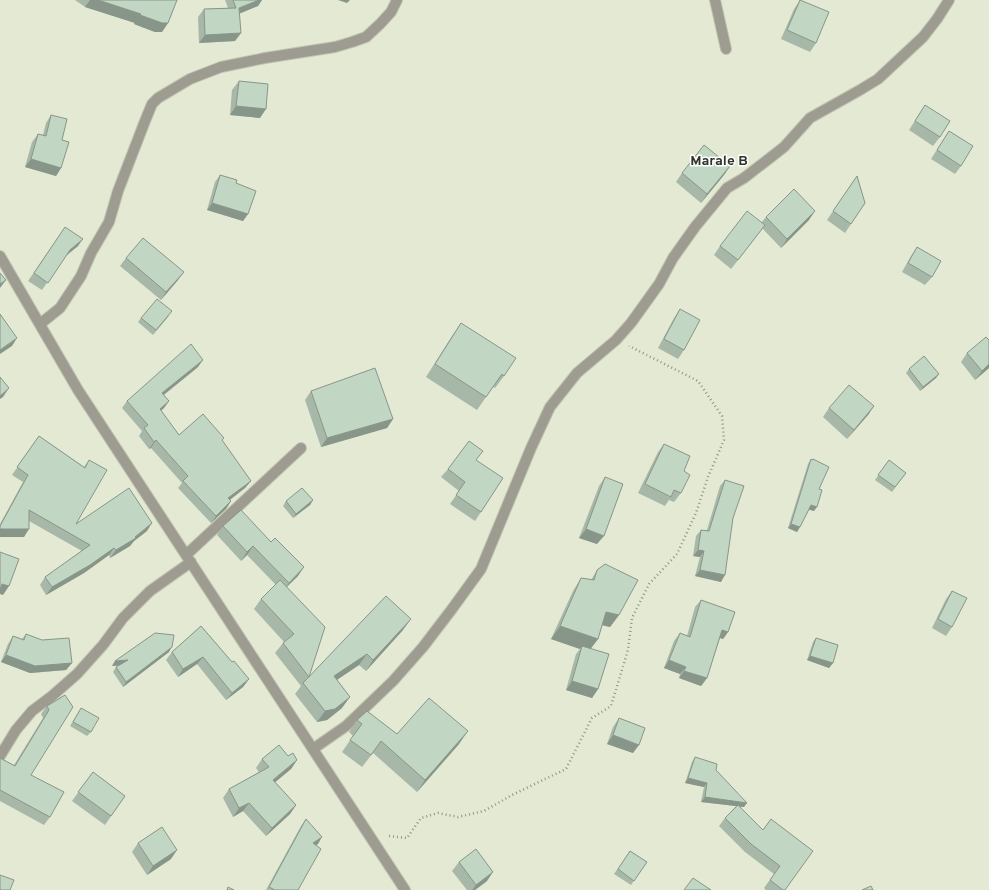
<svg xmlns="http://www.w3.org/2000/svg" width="989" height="890" font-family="Overpass,sans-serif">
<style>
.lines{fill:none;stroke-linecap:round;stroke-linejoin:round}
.minor-casing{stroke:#bfc5b0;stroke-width:12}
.path{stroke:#909584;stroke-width:2.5;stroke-dasharray:1 3;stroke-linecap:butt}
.minor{stroke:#9e9b91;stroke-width:10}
.wall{fill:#a7b8a9}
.shaded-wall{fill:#889689}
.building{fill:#c2d6c4;stroke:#889689}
.labels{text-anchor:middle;stroke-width:3;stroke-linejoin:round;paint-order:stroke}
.quarter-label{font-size:14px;font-weight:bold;fill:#30332a;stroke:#fff}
</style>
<rect width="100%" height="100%" fill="#e3e9d2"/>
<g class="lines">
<!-- minor casing -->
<g class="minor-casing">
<path id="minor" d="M715 0 726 49
M0 256 78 390 405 890
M40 324 60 308 81 276 91 253 109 222 118 191 145 121 152 104 158 98 190 79 221 67 265 58 335 47 352 42 366 37 380 24 391 12 397 0
M186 555 301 448
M313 749 346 726 393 681 423 647 452 609 481 569 531 448 550 407 577 373 616 340 631 323 659 284 673 258 695 227 727 188 744 178 784 147 810 118 860 90 878 79 923 37 937 19 949 0
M0 756 16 730 32 711 52 696 77 674 103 645 123 618 150 591 191 562"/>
</g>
<!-- path -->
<path class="path" d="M389 836 407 838 421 818 438 813 458 817 484 811 512 795 566 769 592 718 611 706 628 650 632 618 649 584 677 554 696 513 708 477 724 440 722 416 698 381 629 346"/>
<!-- minor -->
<use href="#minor" class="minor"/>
</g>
<!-- wall -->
<path class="wall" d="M75 0H177L168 23 162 32H155L134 24 135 23 85 7Z
M225 0H262L258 6 239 14 241 33 235 41 199 43 198 17 204 9 228 8Z
M800 0 816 43 810 52 781 39 794 9Z
M239 81 260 118 230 115 232 90Z
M925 105 940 137 933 146 909 130Z
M51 115 61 168 56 176 25 167 32 142 38 134 43 135 46 123Z
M949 131 961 166 955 174 931 159Z
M730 166 724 175 701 203 676 182 682 173Z
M220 175 236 183 248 214 243 221 207 210 215 182Z
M857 176 865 203 845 233 827 220Z
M766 217 809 220 781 248 762 228 731 269 714 255 720 246 762 222Z
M65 227 78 246 65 257 42 290 28 281Z
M917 247 932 277 925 285 902 272 911 256Z
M126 258 178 280 161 300 120 266Z
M680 309 684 350 678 359 658 348 674 318Z
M169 316 153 335 138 322 141 318Z
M461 323 504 376 495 388 493 387 477 410 426 377 452 336Z
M989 340V368L975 380 961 362 967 353Z
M198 367 164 395 169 401 164 408 161 411 179 435 222 441 251 481 245 488 230 500 231 501 226 509 211 523 178 488 182 483 151 448 149 449 139 436 142 431 122 408 127 401Z
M909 369 939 374 936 378 920 391 906 373Z
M311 391 393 419 387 428 321 447 305 400Z
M874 406 868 415 847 439 823 417 829 408Z
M39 436 84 467 89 460 76 524 147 531 134 541 130 546 110 558 109 555 84 573 46 595 40 585 45 577 82 551 29 521 24 537H0V524L23 482 12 475Z
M664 444 684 471 681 493 674 502 669 500 665 506 638 493 658 452Z
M811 459 819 489 814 511 809 510 797 532 788 528 808 464Z
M889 460 906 473 892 492 875 480Z
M476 461 481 512 475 521 450 504 459 491 441 477 448 469Z
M605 477 597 544 579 538 599 486Z
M725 480 733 518 721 582 695 576 700 557 693 556 696 536 701 530H707L720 486Z
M313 500 310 505 293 518 283 506 286 501Z
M223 526 298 576 287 587 309 677 403 630 366 671 359 665 337 680 342 708 327 720 317 722 295 694 301 686 275 653 283 643 284 642 254 609 261 599 276 585 247 555 241 561 217 535Z
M597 570 619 615 610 627 602 625 598 639 591 648 598 689 592 698 566 690 576 654 580 649 551 639 573 591 581 578 591 580Z
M952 591V627L946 636 932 628 946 599Z
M701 600 728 632 723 639 720 638 707 678 701 686 679 678 680 674 664 668 674 641 680 633 687 636 695 607Z
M201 626 232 662 249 679 243 687 226 700 197 664 178 677 166 660 172 652Z
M26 634 72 663 66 670 30 673 1 662 8 644 13 636 22 639Z
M816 638 833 663 829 668 807 660 813 642Z
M169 652 123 687 113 672 116 667 120 665 112 666 115 661Z
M65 695 31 775 50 817 44 825 0 801V758L14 765 43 718 41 714 47 706Z
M81 708 91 732 87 736 70 726Z
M619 718 633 753 607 744 613 727Z
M357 720 397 734 459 744 417 792 373 753 362 767 342 752 353 736 349 732Z
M288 756 297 760 291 769 275 782 296 805 290 814 266 836 243 811 233 817 223 798 229 789 259 772 256 768 262 759Z
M695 757 716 770 744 807H740L763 830 771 819 785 890H766L764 888 774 874 745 852 719 826 725 818 736 806 701 802 704 787 685 783 692 762Z
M93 772 125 796 105 825 72 801Z
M306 819 318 844 315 845 298 890H266L301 826Z
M138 843 171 859 147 875 132 852Z
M630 851 647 862 631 885 614 874Z
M459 862 487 881 475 890H467L452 871Z"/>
<!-- shaded-wall -->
<path class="shaded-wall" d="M90 0H98L141 14 135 23 85 7Z
M259 0H262L258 6 233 16 239 8Z
M338 0H350L347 3Z
M140 15 168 23 162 32H155L134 24Z
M241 33 235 41 199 43 205 35Z
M236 106 266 109 260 118 230 115Z
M31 159 61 168 56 176 25 167Z
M730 166 724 175 701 203 707 194Z
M212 203 248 214 243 221 207 210Z
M815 211 809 220 781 248 787 239Z
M765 225 758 233 731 269 738 260Z
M83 239 78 246 64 257 70 250Z
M184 272 178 280 161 300 166 292Z
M6 280 0 288V284Z
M17 338 12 346 0 354V350Z
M203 360 198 367 157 400 162 393Z
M989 364V368L975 380 982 371Z
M939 374 936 378 920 391 923 387Z
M9 388 3 397 0 399V396Z
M169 401 164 408 154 416 160 409Z
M874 406 868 415 847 439 854 430Z
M393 419 387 428 321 447 327 438Z
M156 440 151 448 149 449 154 442Z
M251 481 245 488 223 505 228 498Z
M313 500 310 505 293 518 296 514Z
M231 501 226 509 211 523 216 516Z
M811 505 817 507 814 511 808 509Z
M152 523 147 531 134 541 130 546 110 558 116 550 135 537Z
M791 524 800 527 797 532 788 528Z
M0 529H29L24 537H0Z
M586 529 604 536 597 544 579 538Z
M253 546 247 555 241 561 247 552Z
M114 548 109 555 84 573 46 595 52 587Z
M698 550 704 551 700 557 693 556Z
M304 567 298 576 282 591 289 583Z
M700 570 725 575 721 582 695 576Z
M2 584 9 586 3 595 0 594V587Z
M606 612 619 615 610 627 597 624Z
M411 619 403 630 366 671 373 660Z
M560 626 598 639 589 651 582 646 580 649 551 639Z
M722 630 728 632 723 639 717 637Z
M172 647 169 652 123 687 126 682Z
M367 654 359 665 326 687 334 676Z
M6 655 72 663 66 670 30 673 1 662Z
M810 656 833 663 829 668 807 660Z
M203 657 197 664 178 677 183 669Z
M128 660 125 665 112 666 115 661Z
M669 660 686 667 680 674 664 668Z
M684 671 707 678 701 686 679 678Z
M249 679 243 687 226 700 232 693Z
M572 681 598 689 592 698 566 690Z
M350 697 342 708 327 720 317 722 325 711Z
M468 731 459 744 417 792 425 780Z
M613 735 639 745 633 753 607 744Z
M297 760 291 769 267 789 273 780Z
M688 778 707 783 704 787 685 783Z
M705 797 747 803 744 807 701 802Z
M249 803 243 811 233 817 239 808Z
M296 805 290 814 266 836 272 828Z
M322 837 318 844 308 850 313 843Z
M177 850 171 859 147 875 153 866Z
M493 872 487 881 475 890H472L476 885Z"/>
<!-- building -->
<path class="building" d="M98 0H177L168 23H162L140 15 141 14Z
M233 0H259L239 8 241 33 205 35 204 9 236 8Z
M800 0 829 12 816 43 787 30Z
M239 81 268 84 266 109 236 106Z
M925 105 950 121 940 137 915 121Z
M51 115 67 119 62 140 69 142 61 168 31 159 38 134 46 136Z
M949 131 973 146 961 166 937 150Z
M704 145 730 166 707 194 682 173Z
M220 175 237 180 236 183 256 191 248 214 212 203Z
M857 176 865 203 851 224 833 211Z
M794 189 815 211 787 239 766 217Z
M747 211 765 225 738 260 720 246Z
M65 227 83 239 70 250 48 283 34 273Z
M143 238 184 272 166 292 126 258Z
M917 247 941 261 932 277 908 263Z
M0 273 6 280 0 284Z
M157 299 172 311 156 330 141 318Z
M680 309 700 320 684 350 664 339Z
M0 314 17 338 0 350Z
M461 323 516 358 504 376 502 374 486 397 435 364Z
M986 337 989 340V364L982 371 967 353Z
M191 344 203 360 162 393 169 401 160 409 179 435 203 414 224 438 222 440 251 481 228 498 231 501 216 516 183 481 188 476 156 440 154 442 144 428 148 425 127 401Z
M924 356 939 374 923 387 909 369Z
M375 368 393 419 327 438 311 391Z
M0 377 9 388 0 396Z
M849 385 874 406 854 430 829 408Z
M39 436 85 468 89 460 107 470 76 524 129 488 152 523 135 537 136 538 116 550 114 548 90 565 52 587 45 577 90 545 29 510V529H0V526L28 475 17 467Z
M469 441 483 451 476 460 503 478 481 512 456 495 465 482 448 469Z
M664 444 690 456 684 471 690 475 681 493 674 490 671 497 645 484Z
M811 459 812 460 813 459 829 467 819 489 822 490 817 507 811 505 800 527 791 524Z
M889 460 906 473 895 487 878 475Z
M605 477 623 484 604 536 586 529Z
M725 480 744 486 733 518 725 575 700 570 704 551 698 550 701 530 709 531Z
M302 488 313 500 296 514 286 501Z
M241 510 271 542 275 538 304 567 289 583 253 546 247 552 223 526Z
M0 552 19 559 9 586 2 584 0 590Z
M605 564 638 580 619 615 606 612 598 639 560 626 581 578 594 580 597 570Z
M280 580 325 627 309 677 283 643 294 634 261 599Z
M952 591 967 598 952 627 938 619Z
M386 596 411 619 373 660 367 654 334 676 350 697 335 709 325 711 303 683Z
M701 600 735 612 728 632 722 630 707 678 684 671 686 667 669 660 680 633 690 637Z
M201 626 232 662 234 661 249 679 232 693 203 657 183 669 172 652Z
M155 633 174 635 172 647 126 682 116 667 128 660 115 661Z
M26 634 42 640 69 638 72 663 35 666 6 655 13 636 24 640Z
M816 638 838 645 833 663 810 656Z
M582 646 609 654 598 689 572 681Z
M65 695 73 707 31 775 64 792 50 817 0 790V758L15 766 49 710 47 706Z
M429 698 468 731 425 780 381 741 371 755 350 740 362 724 357 720 367 711 397 734Z
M81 708 99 718 91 732 73 722Z
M619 718 645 728 639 745 613 735Z
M279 745 288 756 293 753 297 760 273 780 296 805 272 828 249 803 239 808 229 789 269 767 262 759Z
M695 757 717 764 716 770 747 803 705 797 707 783 688 778Z
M93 772 125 796 111 816 78 792Z
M738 805 763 830 771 819 813 851 785 890H783L770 880 780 866 751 844 725 818Z
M306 819 322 837 313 843 321 849 298 890H275L269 887Z
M162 827 177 850 153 866 138 843Z
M476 849 493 872 476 885 459 862Z
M630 851 647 862 634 881 618 869Z
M0 875 14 880 10 890H0Z
M693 878 711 890H684Z
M871 886 873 890H862Z
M228 887 234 890H227Z"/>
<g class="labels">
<!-- quarter labels -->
<g class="quarter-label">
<text x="719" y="165">Marale B</text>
</g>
</g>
</svg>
